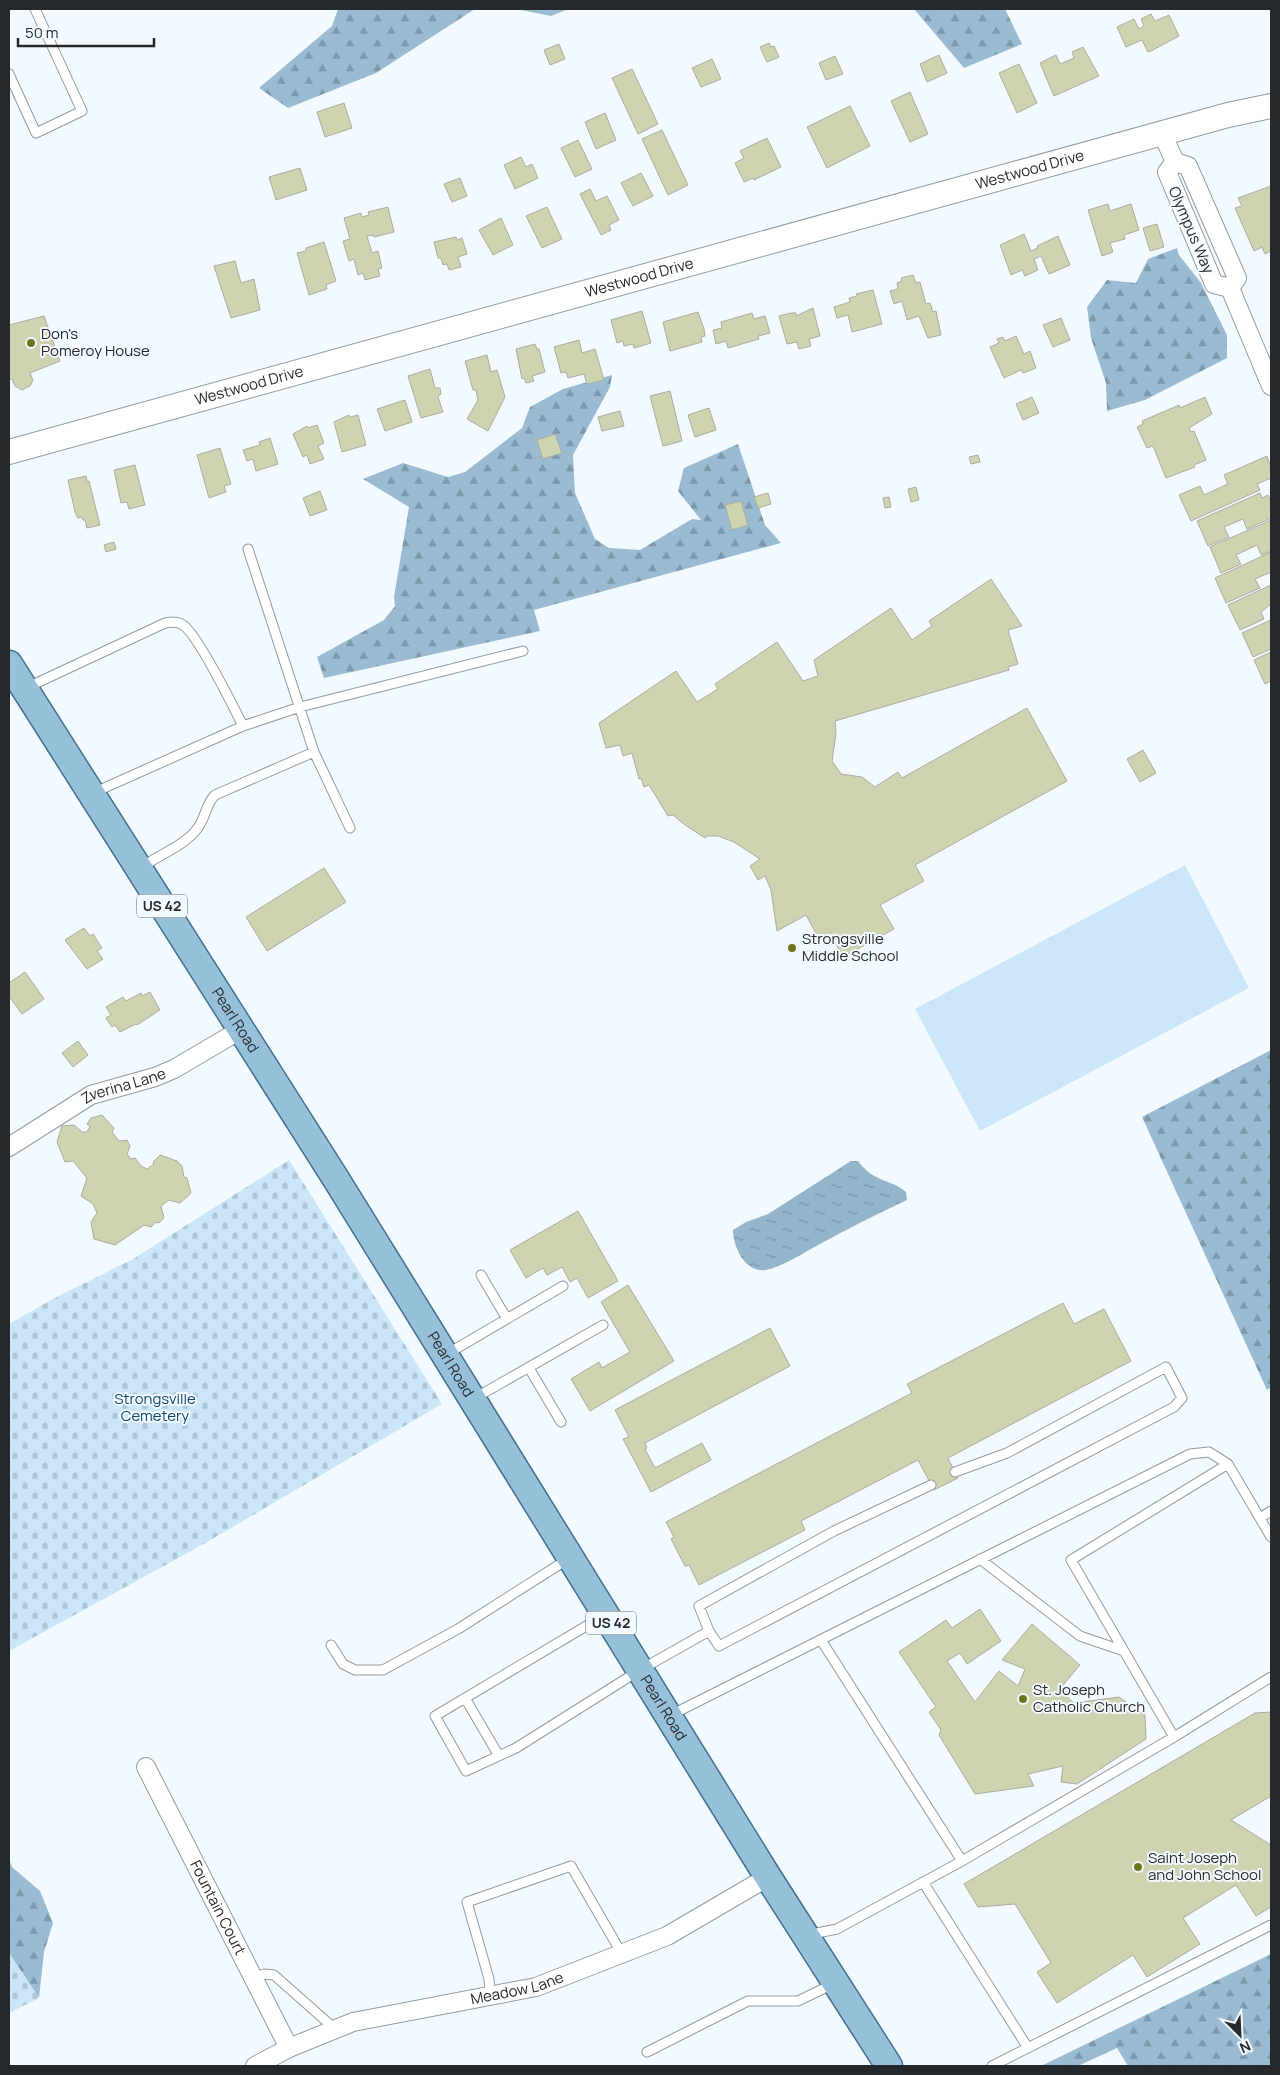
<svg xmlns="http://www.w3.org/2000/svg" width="1280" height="2075" font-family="Manrope,sans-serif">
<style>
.forest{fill:url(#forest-firs)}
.cemetery{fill:url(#cemetery-stones)}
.pitch{fill:#cae6f8}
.water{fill:url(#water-ripples)}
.building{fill:#ced3b0;stroke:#abada1}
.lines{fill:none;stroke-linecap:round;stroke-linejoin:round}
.lane-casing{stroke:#909ba2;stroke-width:11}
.street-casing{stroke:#909ba2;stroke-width:20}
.secondary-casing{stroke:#909ba2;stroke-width:26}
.primary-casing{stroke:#42718e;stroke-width:29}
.lane{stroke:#fff;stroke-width:9}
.street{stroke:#fff;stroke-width:18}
.secondary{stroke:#fff;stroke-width:24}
.primary{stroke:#97c1db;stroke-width:26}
.poi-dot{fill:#6c751e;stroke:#f3faff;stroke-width:2}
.labels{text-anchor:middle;stroke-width:4;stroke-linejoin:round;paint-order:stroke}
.shield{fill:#f3faff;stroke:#63686b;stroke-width:1}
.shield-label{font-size:14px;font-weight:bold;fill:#25292c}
.street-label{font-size:15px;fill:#25292c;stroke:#f3faff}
.poi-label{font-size:15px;fill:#25292c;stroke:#f3faff;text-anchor:start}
.park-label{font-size:15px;fill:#114a6a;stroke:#f3faff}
</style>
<defs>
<pattern id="forest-firs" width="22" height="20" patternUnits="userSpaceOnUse" patternTransform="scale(1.25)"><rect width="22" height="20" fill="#9abbd1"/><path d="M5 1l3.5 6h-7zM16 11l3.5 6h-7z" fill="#7d98aa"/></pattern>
<pattern id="cemetery-stones" width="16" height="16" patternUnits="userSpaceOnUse" patternTransform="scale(1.25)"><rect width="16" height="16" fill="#cae6f8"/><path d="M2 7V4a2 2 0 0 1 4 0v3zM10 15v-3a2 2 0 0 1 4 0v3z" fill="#adc5d5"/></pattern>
<pattern id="water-ripples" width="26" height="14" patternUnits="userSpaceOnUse" patternTransform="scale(1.25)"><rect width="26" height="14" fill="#95b5cb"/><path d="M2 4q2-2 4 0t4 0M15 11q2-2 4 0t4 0" fill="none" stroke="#7993a5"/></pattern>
</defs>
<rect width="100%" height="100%" fill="#f3faff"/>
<!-- forest -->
<path class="forest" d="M338 9H475L376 73 288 108 259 88 332 26Z
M516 9H568L551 16Z
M914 9H1005L1022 44 964 68Z
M1177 248 1179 255 1201 283 1227 335V358L1145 400 1107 411 1106 383 1091 338 1087 307 1107 280 1136 283 1148 259Z
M612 375 610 387 573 455 575 493 595 539 609 548 640 550 692 519 701 520 678 491 684 468 738 444 765 525 781 543 534 610 540 631 324 678 317 657 384 620 395 606 394 597 409 507 363 479 403 463 448 477 465 472 522 428 530 407 563 389Z
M1271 1050V1387L1267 1390 1142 1117Z
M9 1859 12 1867 40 1891 53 1923 44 1952 39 1998 9 1953Z
M1271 1954V2066H1128L1117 2048 1078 2066H1041Z"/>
<!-- cemetery -->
<path class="cemetery" d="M289 1160 442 1404 202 1545 9 1651V1324L51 1300 133 1259Z
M9 1953 39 1998 9 2013Z"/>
<!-- pitch -->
<path class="pitch" d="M1185 865 1249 988 980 1131 915 1009Z"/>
<!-- water -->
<path class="water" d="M851 1161H858C874 1183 889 1178 906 1192L907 1200C877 1214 847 1229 818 1245 804 1253 781 1267 766 1270 745 1273 733 1247 733 1230L746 1222 768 1214Z"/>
<!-- building -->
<path class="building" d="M1151 14 1155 21 1169 15 1179 36 1151 51 1148 52 1142 40 1126 47 1117 27 1134 19 1139 29 1144 26 1141 19Z
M769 43 771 47 774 46 779 57 767 62 760 47Z
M559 44 565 59 550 65 544 50Z
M1083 47 1099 76 1054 96 1040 63 1056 55 1060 64 1074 58 1072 52Z
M939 55 947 73 927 82 920 64Z
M835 56 843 74 826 80 819 63Z
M712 59 721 79 701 87 692 68Z
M1019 64 1037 103 1017 113 999 73Z
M632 69 658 124 638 134 612 78Z
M910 92 928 134 910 142 891 101Z
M344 103 352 128 325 137 317 112Z
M850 106 870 146 827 168 807 127Z
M605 113 616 140 596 149 585 122Z
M662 130 688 185 668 195 642 139Z
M767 138 781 167 754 180 753 178 744 182 735 163 744 158 740 151Z
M578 140 592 169 575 177 561 148Z
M521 157 526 167 532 164 538 178 515 189 504 165Z
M300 168 307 190 276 200 269 177Z
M641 173 653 196 633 206 621 183Z
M460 178 467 196 452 202 444 184Z
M1271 186V251L1265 254 1262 247 1254 251 1235 208 1242 206 1238 198Z
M590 189 596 201 607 196 619 220 609 225 611 230 601 235 580 194Z
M1108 204 1110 211 1131 204 1139 230 1124 235 1125 239 1110 243 1113 252 1102 256 1088 210Z
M388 207 394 232 374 237V235L367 236 372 253 378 251 382 268 378 269 380 276 365 280 363 273 358 275 354 259 349 261 343 241 350 239 344 218 361 213 362 217 369 215 368 212Z
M547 207 562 239 542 248 526 216Z
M501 218 513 245 493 255 479 230Z
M1157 224 1164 247 1150 251 1143 228Z
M1024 234 1031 251 1038 248 1037 246 1058 236 1070 265 1049 274 1041 256 1034 259 1038 270 1025 276 1022 270 1011 275 1000 245Z
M456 237 457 240 462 238 467 254 458 257 461 267 449 270 447 264 443 265 441 258H438L434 242Z
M324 242 336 281 326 285 327 289 309 295 297 253 306 251V248Z
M235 261 241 283 254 279 260 310 231 318 214 266Z
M913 275 916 283 920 282 926 304 930 303 933 312 936 311 941 335 928 338 919 316 907 320 902 301 894 304 890 291 898 289 897 283 902 281 901 278Z
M873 290 882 324 852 332 848 315 837 318 834 307 850 302 849 298 857 296 856 294Z
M813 308 820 336 809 339 811 346 799 349 797 342 787 344 779 316 791 313H796V316Z
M642 311 651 343 634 348 633 344 624 346 623 341 617 343 611 320Z
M698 312 704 329 705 336 701 337 702 342 670 351 663 322Z
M752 313 754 319 765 316 770 333 758 336 759 339 728 348 726 341 716 344 713 330 722 328 721 322Z
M44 316 60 361 30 373 33 380 30 386 22 390 15 386 12 379 9 380V325Z
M1061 318 1070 340 1053 347 1043 325Z
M1016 336 1024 354 1030 351 1036 368 1023 373 1021 370 1004 378 990 347 999 343 997 339 1003 337 1005 341Z
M579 340 582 353 595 349 604 380 587 384 584 374 568 378 566 372 561 373 554 347Z
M535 344 537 349H539L545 372 532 376 534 381 526 383 524 378 522 379 516 349Z
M487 355 491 372 497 370 505 397 488 431 467 419 478 400 476 390H473L465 361Z
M430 369 435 388H440L441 394 438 397 443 412 421 418 408 376Z
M670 391 682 441 663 446 650 396Z
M1032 397 1039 413 1023 420 1016 404Z
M1205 397 1212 414 1189 428 1191 432 1194 431 1206 460 1194 465 1195 467 1166 478 1153 446 1147 448 1137 427 1143 424 1142 421 1179 405 1180 408Z
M405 400 412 422 385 431 377 409Z
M709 408 716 430 695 437 688 415Z
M620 411 624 426 602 431 598 417Z
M349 415 350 417 358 415 366 445 342 452 334 422Z
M317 425 324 443 318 446 324 459 310 464 307 455 303 457 293 434 307 426 308 428Z
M555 434 562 453 543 459 537 440Z
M270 438 278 464 256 471 253 459 247 461 243 450 260 445 259 442Z
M220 448 231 484 224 486 226 492 209 498 197 455Z
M978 455 980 462 971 464 969 457Z
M1267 456 1271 467V478L1257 484 1260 490 1191 521 1179 495 1200 486 1204 495 1228 484 1224 475Z
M135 465 145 505 129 509 127 502 121 503 114 470Z
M86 476 87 482 89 481 100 525 87 528 85 520H83L82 517 78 518 75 512 68 480Z
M916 487 919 500 911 502 908 489Z
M320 491 327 510 310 516 303 498Z
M768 493 771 504 758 508 754 497Z
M1260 493 1262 498 1268 495 1271 502V518L1247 529 1243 519 1224 527 1229 537 1208 546 1197 521Z
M889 497 891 507 885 508 883 498Z
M741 501 748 525 732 530 725 505Z
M1271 520V551L1261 555 1257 545 1236 555 1241 564 1221 573 1210 547Z
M114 542 116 549 106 552 104 545Z
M1271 552V572L1255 579 1260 588 1226 603 1215 578Z
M991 579 1022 626 1008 630 1018 664 1008 667 1009 670 835 721 836 733 832 761 841 774 862 777 875 787 898 772 902 778 1027 708 1067 781 915 865 924 881 880 905 894 929 843 957 830 932 819 939 806 915 777 931 771 890 765 876 758 880 750 866 760 859 734 842 718 836H706L705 838 685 825 673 815 668 816 649 785 644 787 641 778 639 779 632 753 623 756 620 745 606 748 599 723 676 671 697 702 718 689 715 684 777 642 803 681 818 676 814 660 891 608 912 640 932 626 929 621Z
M1271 585V604L1261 612 1264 619 1240 630 1228 605Z
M1271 620V649L1253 657 1242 633Z
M1271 652V681L1265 684 1254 660Z
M1143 750 1156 773 1140 782 1127 759Z
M324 868 346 902 267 951 246 917Z
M84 928 90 936 93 934 102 948 97 951 103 959 87 969 65 940Z
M25 972 44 999 22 1014 9 996V983Z
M150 992 160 1010 137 1025 136 1024 120 1032 115 1025 112 1027 106 1018 111 1015 106 1007 123 997 126 1001 141 993 142 996Z
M78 1041 88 1055 73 1067 62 1053Z
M102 1115 114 1128 112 1132 119 1141 127 1140 130 1146 127 1154 131 1159 135 1158 141 1166 147 1169 154 1164 153 1162 160 1155 177 1161 182 1166 184 1177 187 1178 191 1193 180 1203 169 1200 161 1206 164 1218 159 1223 156 1222 151 1227 144 1225 115 1245 94 1239 91 1222 97 1213 93 1204 81 1196 87 1178 73 1161 65 1162 57 1142 62 1126 74 1125 82 1132H87L90 1126 87 1124 91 1118Z
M578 1211 618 1281 588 1298 577 1278 570 1282 562 1267 547 1275 543 1268 526 1278 510 1250Z
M628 1285 674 1361 590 1411 571 1379 599 1362 602 1368 630 1352 601 1302Z
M1063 1303 1074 1324 1104 1309 1131 1361 948 1458 958 1478 934 1490 918 1460 801 1521 805 1530 699 1585 689 1565 685 1566 671 1539 674 1537 666 1522 912 1393 907 1384Z
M770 1328 790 1366 645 1443 647 1448 645 1449 655 1468 702 1443 711 1460 651 1492 623 1439 629 1437 615 1410Z
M980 1609 1001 1641 967 1664 960 1653 947 1661 975 1702 999 1671 1018 1686 1025 1669 1002 1660 1032 1624 1080 1665 1059 1690 1074 1703 1119 1697 1145 1715 1146 1739 1077 1784 1061 1782 1063 1766 1028 1774 1034 1786 975 1794 939 1735 941 1730 929 1712 936 1707 899 1652 946 1620 952 1628Z
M1271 1712V1796L1231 1820 1271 1845V1907L1256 1916 1236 1885 1183 1918 1200 1944 1147 1977 1133 1955 1057 2003 1037 1972 1051 1963 1015 1904 978 1907 964 1884 1255 1713Z"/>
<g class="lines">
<!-- lane casing -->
<g class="lane-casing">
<path id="lane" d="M9 74 36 133 82 111 35 9
M248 549 314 752 350 828
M26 688 165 623C171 622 178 621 183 625 198 635 233 706 243 726
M93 793 243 726 300 707 523 651
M145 865C161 854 185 845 197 829 206 818 205 805 215 795L314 752
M481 1275 507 1319
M447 1354 563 1286
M529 1368 561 1422
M475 1398 603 1325
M931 1485 834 1531 699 1606 709 1631 719 1646 1174 1407 1182 1398 1166 1367 1007 1453 955 1472
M1260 1518 1271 1511
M980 1559 1080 1636 1124 1651
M603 1616 435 1716 466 1771 516 1748 640 1670 709 1631
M331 1645 343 1664 355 1670H383L458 1629 568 1559
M465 1698 499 1756
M669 1716 1190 1454 1209 1452 1228 1464 1271 1537
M1174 1737 1071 1560 1228 1464
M962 1861 1174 1737 1271 1677
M923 1882 1028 2048
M807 1935 837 1929 962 1861 821 1640
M254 1978 264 1974 274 1975 335 2029
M490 1996 489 1979 467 1902 571 1866 622 1954
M647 2052 748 2001H798L833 1984
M992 2066 1271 1925"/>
</g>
<!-- street casing -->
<g class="street-casing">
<g id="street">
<path d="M1162 133 1175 162"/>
<path d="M1175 162 1188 166 1237 278 1230 288 1214 284 1167 172Z"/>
<path d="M1230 288 1271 386"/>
<path id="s1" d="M9 1147 91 1095 155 1077 174 1069 242 1029"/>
<path id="s2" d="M146 1767 289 2048"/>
<path id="s3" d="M255 2066 289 2048 353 2022 536 1987 667 1936 768 1877"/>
</g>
</g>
<!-- secondary casing -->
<g class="secondary-casing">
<g id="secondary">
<path id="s4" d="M9 452 1228 115 1271 106"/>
</g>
</g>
<!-- primary casing -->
<g class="primary-casing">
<g id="primary">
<path id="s5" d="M9 664 336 1179 768 1877 889 2066"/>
</g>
</g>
<!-- lane -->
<use href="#lane" class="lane"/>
<!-- street -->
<use href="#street" class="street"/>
<!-- secondary -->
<use href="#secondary" class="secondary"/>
<!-- primary -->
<use href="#primary" class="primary"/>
</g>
<!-- markers -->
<g class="poi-dot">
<circle cx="31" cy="343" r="5"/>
<circle cx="792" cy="948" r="5"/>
<circle cx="1023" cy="1699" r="5"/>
<circle cx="1138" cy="1867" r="5"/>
</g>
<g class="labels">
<!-- shield labels -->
<g class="shield">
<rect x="137" y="894.5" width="50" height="23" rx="4"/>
<rect x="586" y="1611.5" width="50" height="23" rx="4"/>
</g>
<g class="shield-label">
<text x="162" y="911">US 42</text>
<text x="611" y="1628">US 42</text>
</g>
<!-- street labels -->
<g class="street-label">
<text dy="5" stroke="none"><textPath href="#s4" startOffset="1059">Westwood Drive</textPath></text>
<text transform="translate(1191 230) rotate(67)" y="5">Olympus Way</text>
<text dy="5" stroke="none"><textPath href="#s4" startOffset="654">Westwood Drive</textPath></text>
<text dy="5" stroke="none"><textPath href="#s4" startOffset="249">Westwood Drive</textPath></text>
<text dy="5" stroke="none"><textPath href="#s5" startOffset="422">Pearl Road</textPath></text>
<text dy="5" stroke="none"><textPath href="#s1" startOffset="131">Zverina Lane</textPath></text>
<text dy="5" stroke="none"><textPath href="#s5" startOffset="828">Pearl Road</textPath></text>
<text dy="5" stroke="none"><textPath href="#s5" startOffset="1232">Pearl Road</textPath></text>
<text dy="5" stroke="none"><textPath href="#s2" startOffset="158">Fountain Court</textPath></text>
<text dy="5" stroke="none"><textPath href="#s3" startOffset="275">Meadow Lane</textPath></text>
</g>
<!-- poi labels -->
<g class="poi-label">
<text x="41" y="339">Don's<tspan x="41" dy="17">Pomeroy House</tspan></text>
<text x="802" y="944">Strongsville<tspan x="802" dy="17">Middle School</tspan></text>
<text x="1033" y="1695">St. Joseph<tspan x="1033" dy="17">Catholic Church</tspan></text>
<text x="1148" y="1863">Saint Joseph<tspan x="1148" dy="17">and John School</tspan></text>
</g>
<!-- park labels -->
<g class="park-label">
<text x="155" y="1404">Strongsville<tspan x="155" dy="17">Cemetery</tspan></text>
</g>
</g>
<!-- border -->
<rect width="1280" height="2075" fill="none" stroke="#25292c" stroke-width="20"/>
<!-- north arrow -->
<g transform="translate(1240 2035) rotate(156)" stroke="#f3faff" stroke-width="4" paint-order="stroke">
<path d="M0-4L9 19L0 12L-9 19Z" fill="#25292c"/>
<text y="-8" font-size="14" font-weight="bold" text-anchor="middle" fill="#25292c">N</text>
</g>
<!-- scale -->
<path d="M18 38v8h136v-8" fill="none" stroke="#25292c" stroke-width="2.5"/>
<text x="25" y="38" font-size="15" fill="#25292c" stroke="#f3faff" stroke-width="4" paint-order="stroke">50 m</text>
</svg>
